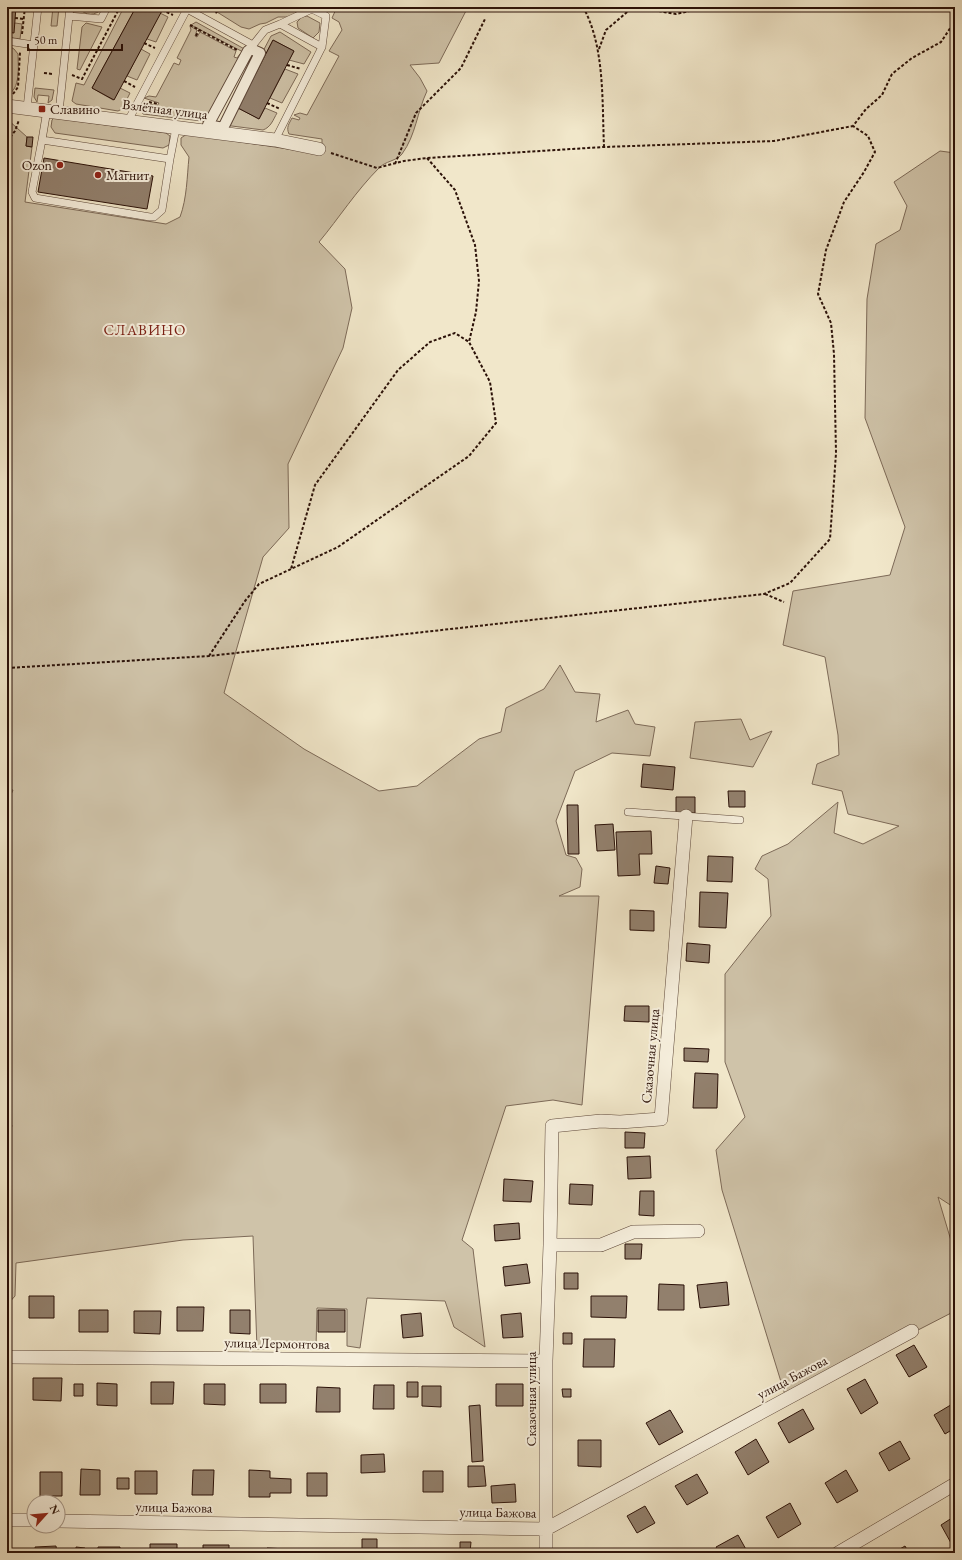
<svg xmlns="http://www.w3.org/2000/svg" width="962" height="1560" font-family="'EB Garamond',serif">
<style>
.green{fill:#cfc3a9;stroke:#7d6a58}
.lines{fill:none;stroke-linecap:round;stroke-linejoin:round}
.stream{stroke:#7a6655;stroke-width:3.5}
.building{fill:#92806d;stroke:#2b1108}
.service-casing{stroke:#5c4638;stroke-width:8}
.pedestrian-casing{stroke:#5c4638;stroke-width:12}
.minor-casing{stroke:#5c4638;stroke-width:14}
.path{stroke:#2b1108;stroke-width:2;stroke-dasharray:3 2;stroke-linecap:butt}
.service{stroke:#f6efdd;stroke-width:7}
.pedestrian{stroke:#f6efdd;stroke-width:10}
.minor{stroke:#f6efdd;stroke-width:13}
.poi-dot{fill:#8f2418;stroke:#f6efdd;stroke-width:1.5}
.labels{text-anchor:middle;stroke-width:4;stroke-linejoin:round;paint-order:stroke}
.poi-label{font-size:14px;fill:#2b1108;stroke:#f6efdd;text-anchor:start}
.street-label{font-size:14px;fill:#2b1108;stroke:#f6efdd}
.neighbourhood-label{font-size:15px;letter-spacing:1px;fill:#7a1f14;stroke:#f6efdd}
</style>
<rect width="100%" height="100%" fill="#f1e7ca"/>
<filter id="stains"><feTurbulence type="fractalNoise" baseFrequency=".005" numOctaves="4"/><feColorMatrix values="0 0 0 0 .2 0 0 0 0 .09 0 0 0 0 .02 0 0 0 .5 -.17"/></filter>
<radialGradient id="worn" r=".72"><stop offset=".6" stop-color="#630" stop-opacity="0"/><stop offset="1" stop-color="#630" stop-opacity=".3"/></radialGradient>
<!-- green -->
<path class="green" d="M53 7H59L57 26H51Z
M82 7H104C98 14 89 17 82 11Z
M124 7H136L92 88 113 100 120 88 130 93 122 109 118 111 76 104 72 101 76 83 84 85Z
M209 7H300L292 17H278L266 23 260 24 249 29 241 27Z
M337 7H468L439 63 410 65 420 78 427 91C417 112 416 135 402 154 397 161 385 161 379 168 356 191 339 218 319 242L345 269 352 308 343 348 288 464 289 528 263 557 224 693 304 749 379 791 417 786 479 739 501 732 506 708 544 689 560 665 575 692 600 694 596 722 628 710 635 724 655 727 650 756 612 753 575 771 556 821 566 855 576 858 582 869 580 887 559 896H599L582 1105 553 1100 506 1106 462 1240 473 1249 485 1347 454 1327 445 1301 367 1298 360 1348 347 1346V1309L317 1308 316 1347 257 1349 253 1236 183 1240 16 1263 15 1296 7 1305V1136L12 1126 7 1111V804L13 790 7 789V119L27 137 26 146 32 147 25 202 166 224 180 217C187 198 187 177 189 157L181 145V138L187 134 322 154V139L289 134C286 127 289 124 292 118L299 120 300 118 294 115 300 113 307 115 339 56 329 51 342 30 339 22 332 18Z
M160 13 168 17 156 42 147 39Z
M307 16 320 23 319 32 313 38 298 28 297 22 302 17Z
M196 22 248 51 247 54 191 25Z
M15 23 22 24 20 39 7 37V32Z
M86 23 102 27 80 70 77 69 82 27Z
M190 26 197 30 195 36 197 37 200 32 236 51 234 57 237 58 240 54 245 57 210 122 143 114 141 109 143 102 157 106 159 103 144 98 149 96 156 97 174 63 179 65 181 60 177 58 191 30Z
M280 32 311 52 304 64 289 60 294 51 273 40 238 108 259 119 265 108 277 113C273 120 271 127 263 130L224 125 271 36Z
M7 45 14 49 18 54C18 67 21 89 7 95V75L10 49H7Z
M141 49 150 54 137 80 127 76Z
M285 69 298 74 282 103 270 98Z
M35 88 54 90 52 100 48 103 49 96 38 95 37 102 34 97Z
M54 118 166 133 170 136 169 145 163 148 55 133 51 127 52 120Z
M940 151 955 153V1208L938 1197 955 1254V1311L786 1398 722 1190 716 1150 745 1117 725 1062V974L771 916 768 879 755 869 762 856 788 844 838 802 834 833 863 844 899 826 848 814 842 791 812 784 817 764 839 755 838 735 825 657 783 645 793 591 890 575 905 527 865 418 867 299 876 244 900 230 907 206 894 182Z
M741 719 750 740 772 731 753 767 690 758 695 722Z"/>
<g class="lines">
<!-- stream -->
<path class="stream" d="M10 1346V1322
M7 1510 8 1375"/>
</g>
<!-- building -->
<path class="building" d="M7 7H16L14 33 7 32Z
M136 7H164L114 100 92 88Z
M273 40 294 51 259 119 238 108Z
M7 49H10L7 75Z
M27 137H33L32 147 26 146Z
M44 158 153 176 147 209 38 192Z
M643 764 675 767 673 790 641 787Z
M728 791H745V807H729Z
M676 797H695V813H676Z
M567 805H578L579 854H568Z
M613 824 615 850 597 851 595 825Z
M651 831 652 854H639L640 875 618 876 616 832Z
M708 856 733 857 732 882 707 881Z
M656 866 670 868 668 884 654 883Z
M700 892 728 893 726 928 699 927Z
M630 910 654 911V931L630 930Z
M687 943 710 945 709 963 686 961Z
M625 1006H649V1022L624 1021Z
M684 1048 709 1049 708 1062 684 1061Z
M695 1073 718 1074 717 1108H693Z
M625 1132 645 1133 644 1148H625Z
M650 1156 651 1178 628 1179 627 1157Z
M504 1179 533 1181 531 1202 503 1201Z
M570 1184 593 1185 592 1205 569 1204Z
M640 1191H654V1216L639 1215Z
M519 1223 520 1239 495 1241 494 1225Z
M625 1244H642L641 1259H625Z
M527 1264 530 1283 505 1286 503 1267Z
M564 1273H578V1289H564Z
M727 1282 729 1305 700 1308 697 1285Z
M659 1284 684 1285V1310H658Z
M29 1296H54V1318H29Z
M591 1296H627L626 1318 591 1317Z
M177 1307H204L203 1331H177Z
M79 1310H108V1332H79Z
M230 1310H250V1334L230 1333Z
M318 1310H345V1332H318Z
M134 1311H161L160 1334 134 1333Z
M421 1313 423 1336 403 1338 401 1315Z
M521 1313 523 1337 503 1338 501 1315Z
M563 1333H572V1344H563Z
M584 1339H615L614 1367H583Z
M914 1345 927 1367 909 1377 896 1355Z
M33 1378H62L61 1401 33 1400Z
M865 1379 878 1403 861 1414 847 1389Z
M151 1382H174L173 1404H151Z
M407 1382H418V1397H407Z
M97 1383 117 1384V1406L97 1405Z
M74 1384H83V1396H74Z
M204 1384H225V1405L204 1404Z
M260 1384H286V1403H260Z
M496 1384H523V1406H496Z
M374 1385H394V1409H373Z
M422 1386H441V1407L422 1406Z
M317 1387 340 1388V1412H316Z
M562 1389H571V1397H563Z
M954 1403 955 1406V1428L945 1434 934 1415Z
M480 1405 483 1461 472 1462 469 1406Z
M803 1409 814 1429 789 1443 778 1423Z
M670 1410 683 1432 659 1445 646 1423Z
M756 1439 769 1462 748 1475 735 1452Z
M578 1440H601V1467L578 1466Z
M900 1441 910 1459 889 1471 879 1453Z
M384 1454 385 1472 361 1473V1455Z
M468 1466H484L486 1486 468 1487Z
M81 1469 100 1470V1495H80Z
M193 1470H214L213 1495H192Z
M249 1470 270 1471V1478L291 1479V1493H270V1497H249Z
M846 1470 858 1491 837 1503 825 1483Z
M135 1471H157V1494H135Z
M423 1471H443V1492H423Z
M40 1472H62V1496H40Z
M307 1473H327V1496H307Z
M697 1474 708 1493 687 1505 675 1486Z
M117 1478H129V1489H117Z
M515 1484 516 1502 492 1503 491 1486Z
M790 1503 801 1524 778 1538 766 1517Z
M645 1506 655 1523 637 1533 627 1516Z
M955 1516V1540L951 1543 941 1525Z
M738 1535 748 1553H720L716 1547Z
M362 1539H377V1553H362Z
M460 1542H471L470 1553H460Z
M150 1544H177V1553H150Z
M203 1545H229V1553H203Z
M56 1546 57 1553H36L35 1547Z
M905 1546 909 1553H893Z
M76 1547 85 1548V1553H76Z
M98 1547H120V1553H98Z
M267 1548 288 1549V1553H267Z"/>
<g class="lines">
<!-- service casing -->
<g class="service-casing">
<path id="service" d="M69 16 101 19 107 7
M280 24 312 9 326 16 322 47
M7 41 34 45
M27 108 38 7
M47 110 42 140 170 159 176 128
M59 112 70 7
M128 121 187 9 253 45 265 30 280 24 322 47 275 140
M42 140 32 192 35 198 150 217H154L162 210 170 159
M628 812 740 820"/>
</g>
<!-- pedestrian casing -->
<g class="pedestrian-casing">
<path id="pedestrian" d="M251 49 260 53 223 128 208 125 248 51Z"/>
</g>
<!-- minor casing -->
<g class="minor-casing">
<path id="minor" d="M7 106 275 140 319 149
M550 1245 552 1126 601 1121 620 1122 661 1119 686 816
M7 1357 546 1361
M7 1520H34
M58 1521 546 1529 912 1331
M546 1553V1361L550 1245H601L633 1232 698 1231
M838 1553 955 1484"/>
</g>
<!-- path -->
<path class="path" d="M207 7 217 13
M583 7C605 46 602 102 604 147
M634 7 676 14 708 7
M162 10 173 15
M15 18 24 19
M190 25 237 50
M22 34 25 7
M196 36 199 30
M144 43 155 48
M599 49 606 30 633 7
M287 65 301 69
M44 73 53 74
M72 75 82 79 120 7
M124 81 135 87
M13 94 18 87 20 52
M149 102 158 104
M267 103 280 109
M7 141 15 131 19 120
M331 153 377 168 404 161 427 158 604 147 774 141 853 126
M427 158 455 190 475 245 479 281 476 312 469 342
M395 164 416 113 461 68 485 19
M765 594 784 602
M209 656 245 601 259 584 338 547 469 456 496 423 490 382 469 342 455 333 430 342 398 370 315 485 291 569
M7 668 209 656 764 594 790 583 830 539 836 453 834 354 831 323 818 294 826 250 844 202 864 172 875 152 868 136 853 126 866 109 882 95 892 74 912 58 941 42 955 21"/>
<!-- service -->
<use href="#service" class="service"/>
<!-- pedestrian -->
<use href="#pedestrian" class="pedestrian"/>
<!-- minor -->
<use href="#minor" class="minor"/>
</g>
<!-- markers -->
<g class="poi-dot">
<rect x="38" y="105" width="8" height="8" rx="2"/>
<circle cx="60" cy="165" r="4"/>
<circle cx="98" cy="175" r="4"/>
</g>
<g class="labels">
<!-- poi labels -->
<g class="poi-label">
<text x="50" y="114">Славино</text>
<text x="52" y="170" text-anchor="end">Ozon</text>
<text x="106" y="180">Магнит</text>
</g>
<!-- street labels -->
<g class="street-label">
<text transform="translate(165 109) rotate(7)" y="5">Взлётная улица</text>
<text transform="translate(650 1056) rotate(-85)" y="5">Сказочная улица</text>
<text transform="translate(277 1343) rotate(1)" y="5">улица Лермонтова</text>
<text transform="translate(792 1377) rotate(-28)" y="5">улица Бажова</text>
<text transform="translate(531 1399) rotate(-90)" y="5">Сказочная улица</text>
<text transform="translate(174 1507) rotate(1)" y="5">улица Бажова</text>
<text transform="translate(498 1512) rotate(1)" y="5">улица Бажова</text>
</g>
<!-- neighbourhood labels -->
<g class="neighbourhood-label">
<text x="145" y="335">СЛАВИНО</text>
</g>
</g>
<!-- margin -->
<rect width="962" height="1560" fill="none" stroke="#f1e7ca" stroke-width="24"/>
<rect x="8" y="8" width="946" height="1544" fill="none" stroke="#2b1108" stroke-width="2"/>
<rect x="12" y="12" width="938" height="1536" fill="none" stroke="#2b1108"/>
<!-- north arrow -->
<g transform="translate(46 1514) rotate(63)"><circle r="19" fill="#f6efdd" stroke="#a59688"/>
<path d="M0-3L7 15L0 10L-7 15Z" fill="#8f2418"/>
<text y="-6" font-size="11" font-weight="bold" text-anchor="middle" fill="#2b1108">N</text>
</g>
<!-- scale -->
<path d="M28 44v6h94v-6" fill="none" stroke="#2b1108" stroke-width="2"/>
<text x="34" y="44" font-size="12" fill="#2b1108" stroke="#f6efdd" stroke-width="3" paint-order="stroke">50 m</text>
<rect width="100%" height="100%" filter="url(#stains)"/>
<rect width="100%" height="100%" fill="url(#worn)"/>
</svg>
